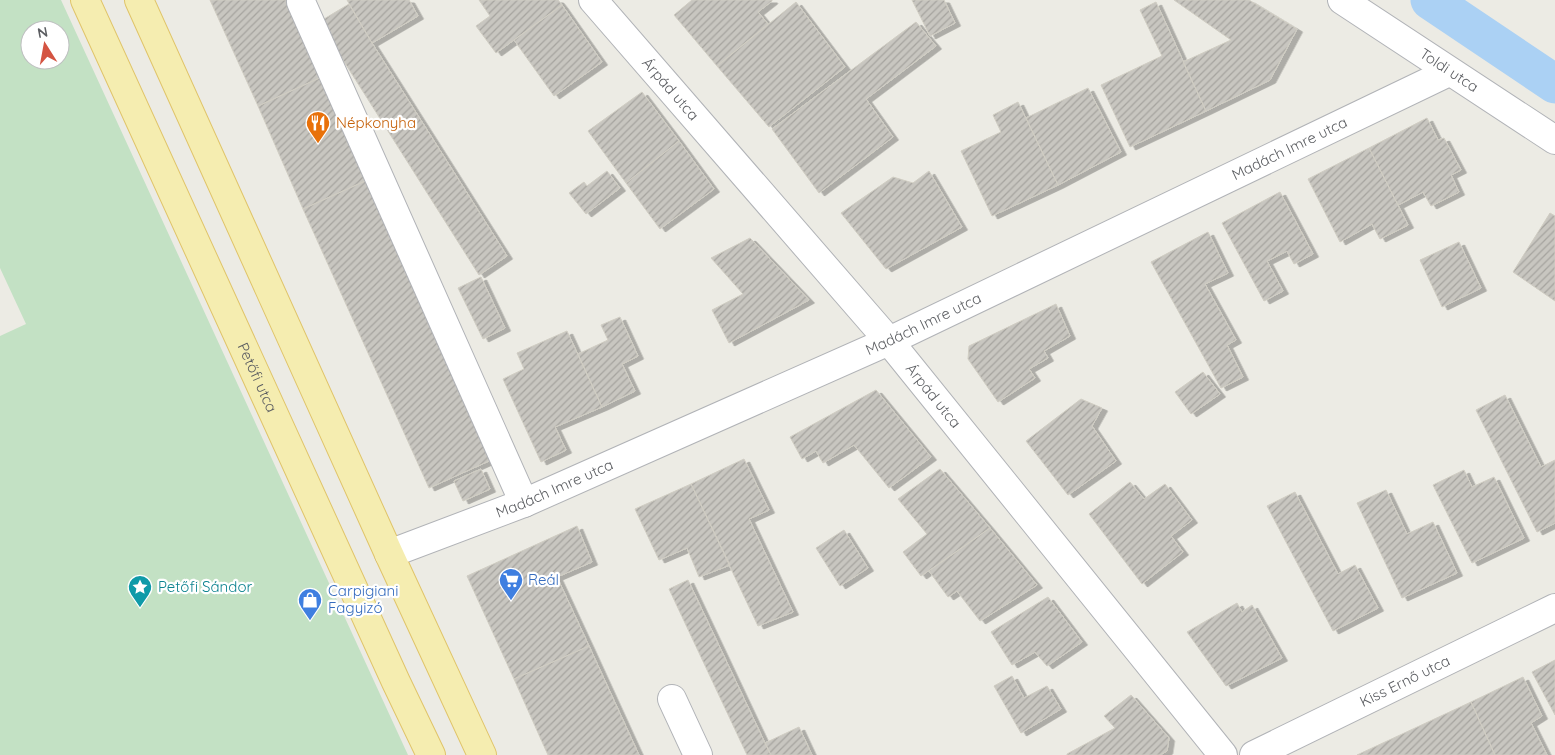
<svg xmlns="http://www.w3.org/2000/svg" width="1555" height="755" font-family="Quicksand,sans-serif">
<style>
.green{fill:#c3e1c4;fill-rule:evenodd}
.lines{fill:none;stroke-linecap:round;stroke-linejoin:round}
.canal{stroke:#abd1f4;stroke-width:39}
.building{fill:url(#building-hatch);stroke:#d0cdc3;filter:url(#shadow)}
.minor-casing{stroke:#b1b3b7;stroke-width:30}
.major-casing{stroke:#e0c469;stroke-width:30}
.minor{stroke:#fff;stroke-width:28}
.major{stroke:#f5edb0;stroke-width:28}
.labels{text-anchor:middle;stroke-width:4.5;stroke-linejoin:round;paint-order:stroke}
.street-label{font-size:15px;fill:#5c5e62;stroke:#fff}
.food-label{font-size:15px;fill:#c56008;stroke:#fff;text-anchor:start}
.shop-label{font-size:15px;fill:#366cbe;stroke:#fff;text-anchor:start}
.culture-label{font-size:15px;fill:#0d838f;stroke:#fff;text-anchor:start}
</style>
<defs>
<pattern id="building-hatch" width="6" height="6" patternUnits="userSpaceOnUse" patternTransform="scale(1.25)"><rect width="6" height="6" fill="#c8c6c0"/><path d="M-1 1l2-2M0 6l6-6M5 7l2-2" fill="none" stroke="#a6a49f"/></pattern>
<filter id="shadow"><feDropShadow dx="5.5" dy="3" stdDeviation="0" flood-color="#0004"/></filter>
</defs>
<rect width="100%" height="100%" fill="#ecebe4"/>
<!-- green -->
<path class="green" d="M0 0H61L408 755H0V336L26 324 0 268ZM30 30H60V60H30Z"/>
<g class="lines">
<!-- canal -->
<path class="canal" d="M1430 0 1555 84"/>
</g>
<!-- building -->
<path class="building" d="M210 0H292L326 75 258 106Z
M347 0H409L418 16 372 43Z
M479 0H558L562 5 496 53 476 26 490 16Z
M692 0H772V1L758 12 768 24 717 66 674 15Z
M912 0H944L955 23 930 36Z
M1174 0H1249L1297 29 1270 80 1206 111 1183 62 1231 40Z
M796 2 845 67 769 127 717 66Z
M1156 2 1206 111 1130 147 1101 85 1162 56 1140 10Z
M349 4 372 43 507 256 479 275 319 22Z
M562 5 602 62 554 96 514 40Z
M916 22 936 46 866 99 893 137 819 193 772 129Z
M326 75 374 177 303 209 258 106Z
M1088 88 1121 152 1058 185 1026 118Z
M642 92 679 141 626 183 588 131Z
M1018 102 1058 185 992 216 961 151 1001 132 993 115Z
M1427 118 1438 140 1444 138 1461 170 1451 175 1459 192 1431 206 1423 192 1398 205 1369 148Z
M679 141 714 189 660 229 626 183Z
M1369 148 1408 225 1380 239 1372 224 1340 242 1308 179Z
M607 171 620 188 586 214 569 193 584 182 587 186Z
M929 171 962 227 886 269 841 213 893 177 913 183Z
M374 177 500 456 429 488 303 209Z
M1280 192 1313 254 1294 264 1287 251 1267 261 1283 291 1264 301 1222 223Z
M1550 213 1555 216V301L1513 272Z
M1208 232 1228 273 1205 284 1236 340 1227 345 1243 377 1221 388 1151 262Z
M750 238 809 300 729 343 712 310 743 294 711 258Z
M1459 242 1481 288 1442 307 1420 260Z
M481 277 505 328 483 339 458 288Z
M1056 304 1070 336 1044 351 1048 358 1029 369 1035 378 998 402 968 359 969 346Z
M620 317 638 356 622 364 635 391 602 407 578 354 608 340 601 325Z
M567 331 602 407 555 427 566 450 541 462 503 379 524 369 517 353Z
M1203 372 1220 394 1191 414 1175 392Z
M876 390 931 457 889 488 854 445 823 463 816 451 802 459 790 437Z
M1505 395 1541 467 1555 460V523L1537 532 1476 410Z
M1081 399 1102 408 1092 426 1116 461 1068 495 1026 441Z
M744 459 769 510 749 519 793 612 758 626 691 484Z
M481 469 490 489 463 501 454 481Z
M940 469 990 528 921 576 903 552 927 534 898 499Z
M1464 470 1472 487 1494 477 1524 538 1472 563 1433 485Z
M1130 482 1144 499 1165 484 1192 520 1171 536 1183 552 1142 584 1089 514Z
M691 484 730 565 699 577 687 548 659 560 635 509Z
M1386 490 1407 534 1433 522 1457 573 1402 598 1357 503Z
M1295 492 1338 574 1355 565 1378 608 1333 631 1267 506Z
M577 526 592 562 557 577 589 646 514 679 467 576Z
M990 528 1037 585 980 621 957 591 948 597 929 571Z
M844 530 868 568 840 586 816 548Z
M688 580 765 743 771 755H747L669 589Z
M1048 597 1082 642 1047 666 1035 652 1012 665 991 632Z
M1237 603 1242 612 1252 605 1282 658 1226 686 1187 632Z
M589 646 639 755H548L543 744 514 679Z
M1555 660V715L1532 672Z
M1012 676 1024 698 1047 686 1061 709 1021 733 994 686Z
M1523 677 1542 716 1531 723 1547 755H1495L1471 702Z
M1131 695 1169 738 1167 751 1160 755H1067V754L1115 728 1104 716Z
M1471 702 1495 755H1357Z
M799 727 812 755H771L765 743Z"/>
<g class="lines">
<!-- minor casing -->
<g class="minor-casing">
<g id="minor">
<path id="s1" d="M593 0 889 341 1223 755"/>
<path id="s2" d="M1342 0 1555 140"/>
<path d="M301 2 524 503"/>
<path id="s3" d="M389 554 524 503 889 341 1449 72"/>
<path d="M672 699 698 755"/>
<path id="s4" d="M1254 755 1555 608"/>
</g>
</g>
<!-- major casing -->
<g class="major-casing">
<g id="major">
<path id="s5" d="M85 0 396 682 431 755"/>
<path d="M139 0 389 554 482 755"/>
</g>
</g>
<!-- minor -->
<use href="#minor" class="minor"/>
<!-- major -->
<use href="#major" class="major"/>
</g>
<!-- icons -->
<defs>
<g id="restaurant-pin" transform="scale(1.25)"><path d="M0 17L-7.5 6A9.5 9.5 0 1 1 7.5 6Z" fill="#e8710a" stroke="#fff"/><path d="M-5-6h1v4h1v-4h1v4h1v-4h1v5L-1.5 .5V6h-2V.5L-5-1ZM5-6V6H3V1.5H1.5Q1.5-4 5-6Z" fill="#fff"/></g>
<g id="supermarket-pin" transform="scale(1.25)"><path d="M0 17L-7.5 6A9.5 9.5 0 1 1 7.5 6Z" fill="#3f7fe0" stroke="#fff"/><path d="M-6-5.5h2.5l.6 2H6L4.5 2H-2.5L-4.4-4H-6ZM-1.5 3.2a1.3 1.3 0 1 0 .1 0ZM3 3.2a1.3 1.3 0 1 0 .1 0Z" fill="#fff"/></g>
<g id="sight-pin" transform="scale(1.25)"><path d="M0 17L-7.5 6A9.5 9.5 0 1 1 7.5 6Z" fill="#0f9aa8" stroke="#fff"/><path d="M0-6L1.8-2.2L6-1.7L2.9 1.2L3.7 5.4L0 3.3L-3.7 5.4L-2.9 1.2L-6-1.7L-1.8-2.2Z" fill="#fff"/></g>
<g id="shop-pin" transform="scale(1.25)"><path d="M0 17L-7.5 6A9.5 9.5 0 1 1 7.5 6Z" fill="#3f7fe0" stroke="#fff"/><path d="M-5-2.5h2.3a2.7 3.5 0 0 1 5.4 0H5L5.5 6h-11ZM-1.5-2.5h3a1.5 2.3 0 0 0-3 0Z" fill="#fff"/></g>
</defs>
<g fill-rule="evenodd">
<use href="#restaurant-pin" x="318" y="123"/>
<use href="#supermarket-pin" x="511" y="580"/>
<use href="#sight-pin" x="140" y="587"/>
<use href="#shop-pin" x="310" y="600"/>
</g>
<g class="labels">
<!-- street labels -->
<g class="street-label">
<text dy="5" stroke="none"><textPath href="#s2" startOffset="128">Toldi utca</textPath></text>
<text dy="5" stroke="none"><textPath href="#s1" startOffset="118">Árpád utca</textPath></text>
<text dy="5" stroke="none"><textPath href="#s3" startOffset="988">Madách Imre utca</textPath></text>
<text dy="5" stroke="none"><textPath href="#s3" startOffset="582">Madách Imre utca</textPath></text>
<text dy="5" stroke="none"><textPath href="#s5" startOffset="415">Petőfi utca</textPath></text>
<text dy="5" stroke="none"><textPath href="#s1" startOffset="522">Árpád utca</textPath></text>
<text dy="5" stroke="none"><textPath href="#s3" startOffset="178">Madách Imre utca</textPath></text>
<text dy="5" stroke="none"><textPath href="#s4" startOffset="168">Kiss Ernő utca</textPath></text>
</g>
<!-- food labels -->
<g class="food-label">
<text x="336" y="128">Népkonyha</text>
</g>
<!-- shop labels -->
<g class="shop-label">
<text x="528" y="585">Reál</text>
<text x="328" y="596">Carpigiani<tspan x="328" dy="17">Fagyizó</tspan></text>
</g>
<!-- culture labels -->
<g class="culture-label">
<text x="158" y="592">Petőfi Sándor</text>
</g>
</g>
<!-- north arrow -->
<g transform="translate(45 45) rotate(349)"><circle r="24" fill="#ffffff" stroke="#bebfc0"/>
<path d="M0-4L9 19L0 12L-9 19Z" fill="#d45442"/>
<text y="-8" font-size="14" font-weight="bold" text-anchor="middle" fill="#5c5e62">N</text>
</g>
</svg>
